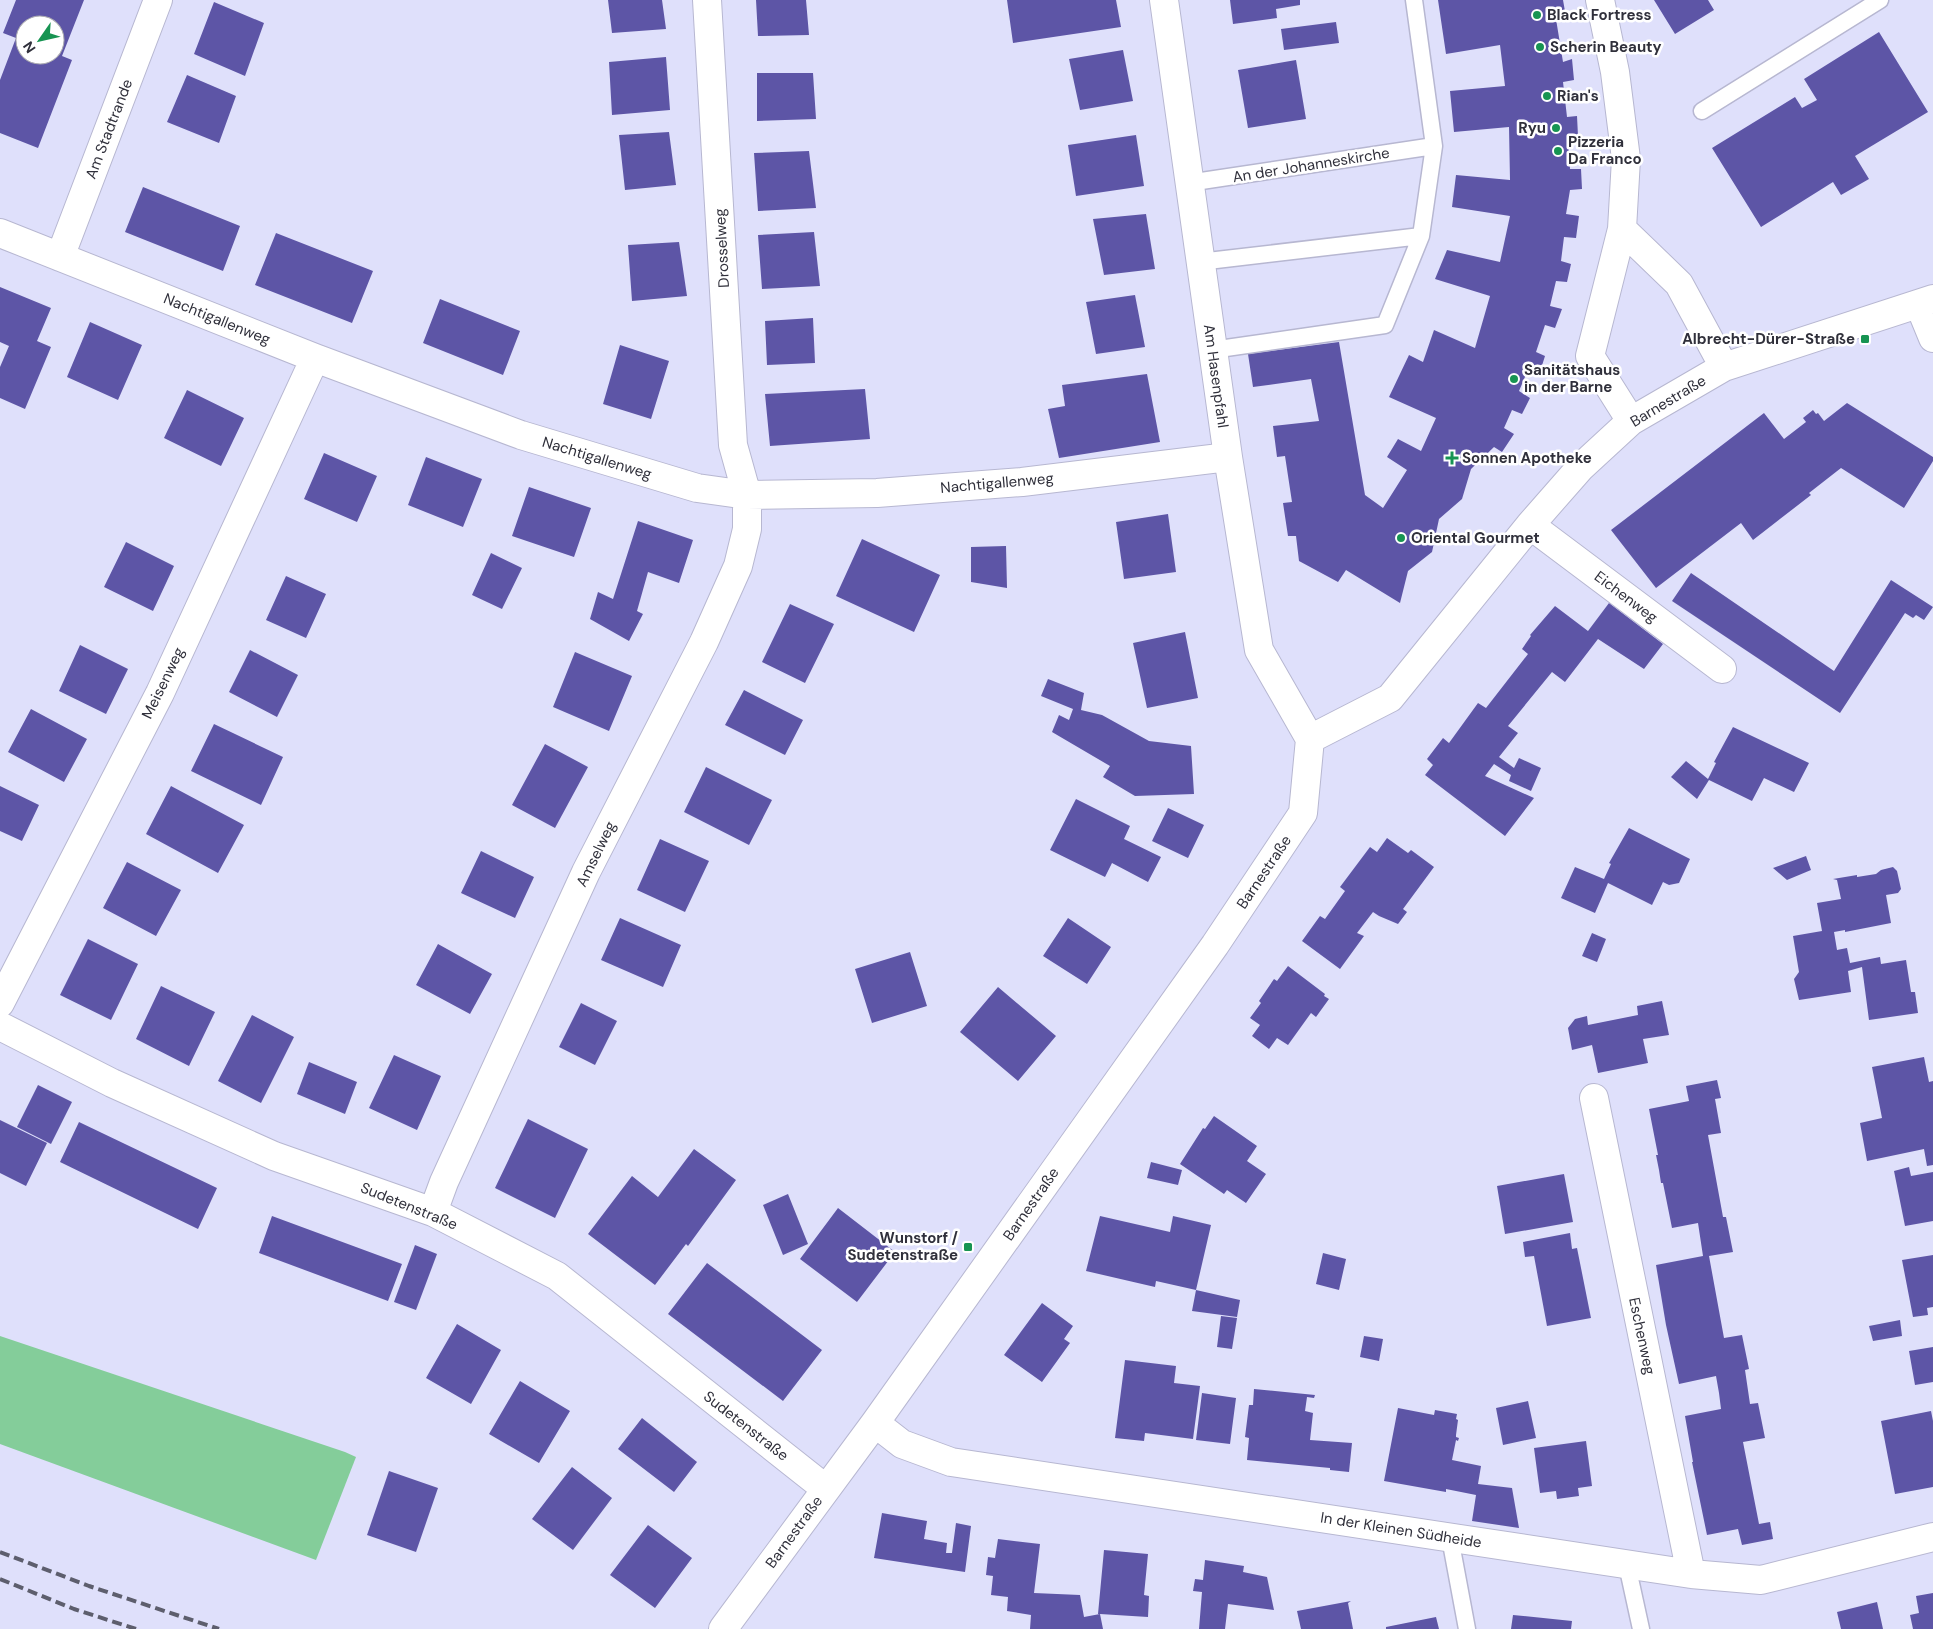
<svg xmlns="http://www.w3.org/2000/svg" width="1933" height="1629" font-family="'DM Sans',sans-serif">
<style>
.green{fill:#84cd9a}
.building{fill:#5d55a6;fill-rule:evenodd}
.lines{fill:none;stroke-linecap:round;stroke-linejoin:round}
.lane-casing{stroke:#b7b7d1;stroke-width:19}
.street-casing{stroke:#b7b7d1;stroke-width:30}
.lane{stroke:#fff;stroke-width:16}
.street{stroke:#fff;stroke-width:28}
.rail{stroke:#5d5e6d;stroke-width:4;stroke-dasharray:10 5;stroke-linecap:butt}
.poi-dot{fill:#179452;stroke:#fff;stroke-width:2}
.labels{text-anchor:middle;stroke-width:5;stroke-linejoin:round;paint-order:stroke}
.poi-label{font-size:15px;font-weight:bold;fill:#30303b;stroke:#fff;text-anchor:start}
.street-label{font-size:15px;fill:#30303b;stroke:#fff}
</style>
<rect width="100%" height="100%" fill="#dfe0fb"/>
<!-- green -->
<path class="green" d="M0 1336 345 1452 356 1457 316 1560 0 1444Z"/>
<!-- building -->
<path class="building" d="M16 0H84L62 56 72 60 38 148 0 133V80L16 38 3 33ZM25 25H55V55H25Z
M608 0H662L666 29 612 33Z
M756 0H806L809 35 758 36Z
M1007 0H1116L1121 27 1013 43Z
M1230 0H1300V5L1276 9 1277 18 1233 24Z
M1438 0H1563L1566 17 1556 19 1563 62 1572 59 1574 80 1563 82 1567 117 1577 116 1578 136 1568 138 1570 169H1581L1582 189 1570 190 1566 214 1579 216 1576 238 1564 237 1561 261 1571 264 1567 282 1556 281 1550 306 1562 309 1555 328 1545 325 1536 352 1545 356 1539 375 1527 372 1519 391 1530 398 1522 414 1512 410 1504 428 1514 434 1502 452 1494 447 1471 469 1462 499 1439 519 1432 552 1408 571 1400 603 1346 570 1338 582 1299 561 1296 536H1288L1283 503 1292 502 1285 456 1277 457 1273 426 1319 421 1311 379 1253 387 1248 354 1339 342 1365 495 1383 508 1407 470 1387 457 1398 439 1421 451 1436 418 1389 397 1409 355 1423 362 1434 330 1475 348 1490 296 1435 279 1447 250 1500 262 1510 216 1452 207 1456 175 1510 180 1509 127 1454 132 1450 91 1505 86 1500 45 1446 54Z
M1654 0H1708L1714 10 1675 34Z
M214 2 264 23 245 76 194 54Z
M1336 22 1339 43 1284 50 1281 29Z
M1879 32 1928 112 1855 156 1869 179 1841 195 1833 182 1761 227 1712 148 1795 97 1802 108 1817 100 1804 79Z
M1123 50 1133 101 1080 110 1069 59Z
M666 57 670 110 612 115 609 62Z
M1296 60 1306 119 1248 128 1238 70Z
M757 73H813L816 119 757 121Z
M187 75 236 96 219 143 167 122Z
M669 132 676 185 625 190 619 135Z
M1136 135 1144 186 1076 196 1068 145Z
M809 151 816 208 758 211 754 153Z
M143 187 240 226 223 271 125 232Z
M1146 214 1155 269 1104 275 1093 219Z
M814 232 820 286 762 289 758 235Z
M276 233 373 271 352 323 255 285Z
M679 242 687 296 632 301 628 245Z
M0 287 51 308 37 341 51 347 25 409 0 398V367L9 346 0 342Z
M1135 295 1145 347 1096 354 1086 302Z
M440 299 520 331 503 375 423 343Z
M813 318 815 363 767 365 765 321Z
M90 322 142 345 118 400 67 377Z
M620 345 669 361 651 419 603 404Z
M1147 374 1160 442 1059 458 1048 409 1065 406 1062 385Z
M865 389 870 439 770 446 765 394Z
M187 390 244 418 221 466 164 438Z
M1847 403 1933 457V461L1904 508 1841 468 1809 493 1811 495 1753 540 1741 523 1656 588 1611 530 1764 413 1784 439 1806 422 1803 418 1813 410 1816 414 1818 413 1824 421Z
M324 453 377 476 357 522 304 499Z
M426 457 482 479 463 527 408 505Z
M529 487 591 508 574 557 512 536Z
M1168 514 1176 572 1124 579 1116 522Z
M638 521 693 540 679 583 648 572 637 611 643 614 629 641 590 619 598 592 613 599Z
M862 539 940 575 914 632 836 596Z
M126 542 174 566 153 611 104 587Z
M1006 546 1007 588 971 582V547Z
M491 553 522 568 502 609 472 595Z
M1691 573 1834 671 1891 580 1933 607 1924 620 1916 615 1913 618 1905 613 1840 713 1672 601Z
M286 576 326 594 306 638 266 620Z
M1609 603 1663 644 1644 669 1598 639 1565 682 1552 672 1508 726 1518 733 1499 757 1514 768 1519 758 1541 768 1531 791 1509 781 1511 775 1494 764 1485 776 1534 798 1505 836 1425 775 1433 765 1427 759 1443 738 1449 743 1478 703 1486 708 1528 654 1522 649 1531 636 1530 635 1555 606 1588 631Z
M790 604 834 624 805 683 762 662Z
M1185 632 1198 698 1147 708 1133 643Z
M80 645 128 669 106 714 59 691Z
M250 650 298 675 277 717 229 692Z
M575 652 632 676 609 731 553 707Z
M1048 679 1084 693 1081 710 1102 715 1149 741 1191 746 1194 794 1135 796 1103 777 1110 766 1052 732 1059 715 1069 720 1073 709 1041 696Z
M744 690 803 720 785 755 725 725Z
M31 709 87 739 64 782 8 752Z
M214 724 283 757 261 805 191 771Z
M1733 727 1809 763 1794 792 1764 778 1752 801 1709 780 1697 799 1671 777 1686 761 1708 779 1716 763 1714 762Z
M545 744 588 767 555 828 512 805Z
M706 767 772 800 749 845 684 812Z
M0 786 39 805 22 841 0 831Z
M171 786 244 825 218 873 146 834Z
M1076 799 1130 826 1124 839 1161 857 1148 882 1112 863 1105 877 1050 850Z
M1168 808 1204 825 1188 858 1152 841Z
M1629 828 1690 859 1679 883 1669 885 1663 882 1652 905 1608 883 1595 913 1561 898 1575 867 1604 879 1611 864 1609 863Z
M1387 838 1408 853 1411 850 1434 867 1403 909 1407 912 1398 924 1379 916 1373 912 1357 933 1364 936 1340 969 1302 941 1320 916 1325 919 1345 891 1340 887 1370 847 1377 852Z
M660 839 709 861 685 912 637 890Z
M481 851 534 877 515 918 461 893Z
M1806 856 1811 870 1787 880 1773 868Z
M127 862 181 890 156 936 103 908Z
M1893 867 1897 871 1901 889 1898 893 1886 895 1891 923 1845 932V930L1834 932 1837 950 1847 948 1850 963 1880 957 1881 964 1906 960 1911 992H1915L1918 1013 1869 1020 1862 967 1848 971 1851 992 1799 1000 1794 979 1799 972 1793 936 1822 931 1817 903 1841 899 1837 880 1833 879 1857 875V877L1876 874 1881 870Z
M620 918 681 945 663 987 601 960Z
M1068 918 1111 947 1087 984 1043 956Z
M1592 933 1606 939 1597 962 1582 956Z
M88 939 138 964 111 1020 60 995Z
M438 944 492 974 470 1014 416 985Z
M910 952 927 1006 872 1023 855 969Z
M1288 966 1325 994 1324 996 1329 999 1316 1017 1311 1013 1288 1045 1277 1038 1269 1049 1252 1036 1260 1025 1250 1018 1261 1003 1259 1001 1274 979 1277 981Z
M161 986 215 1012 189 1066 136 1039Z
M998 987 1056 1036 1018 1081 960 1032Z
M1662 1001 1669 1035 1643 1039 1648 1063 1598 1073 1592 1045 1572 1050 1568 1028 1575 1019 1587 1016 1588 1025 1638 1015 1637 1006Z
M581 1003 617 1021 595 1065 559 1047Z
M252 1015 294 1037 261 1103 218 1081Z
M394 1055 441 1076 417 1130 369 1108Z
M1924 1057 1929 1082 1933 1081V1165L1927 1166 1924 1149 1867 1161 1860 1123 1882 1118 1872 1067Z
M309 1062 357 1082 345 1114 297 1094Z
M1717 1080 1721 1098 1715 1099 1721 1133 1708 1135 1723 1217H1726L1733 1252 1709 1256 1724 1338 1742 1335 1749 1369 1745 1370 1750 1404 1758 1403 1765 1438 1743 1442 1759 1524 1770 1522 1773 1539 1742 1545 1738 1529 1707 1535 1692 1462H1693L1685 1416 1721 1409 1719 1393 1716 1376 1679 1384 1666 1325 1656 1265 1703 1256 1698 1223 1672 1228 1663 1183H1661L1659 1170 1656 1155H1658L1649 1109 1689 1101 1686 1086Z
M38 1085 72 1102 51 1144 17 1127Z
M1214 1116 1257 1146 1247 1161 1266 1174 1246 1203 1227 1190 1224 1194 1180 1164 1203 1128 1205 1129Z
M528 1119 588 1149 555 1218 495 1188Z
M0 1120 47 1143 26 1186 0 1173Z
M79 1122 217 1188 198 1229 60 1162Z
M694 1149 736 1180 688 1246 686 1244 655 1285 588 1234 632 1176 658 1197Z
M1151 1162 1182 1170 1178 1185 1147 1178Z
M1909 1167 1911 1176 1933 1172V1221L1905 1226 1894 1171Z
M1564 1174 1573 1222 1505 1234 1497 1186Z
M788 1194 808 1244 783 1255 763 1205Z
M838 1208 895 1252 857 1302 800 1259Z
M272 1216 402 1264 388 1301 259 1253Z
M1100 1216 1170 1232 1173 1216 1211 1225 1196 1290 1156 1281 1155 1287 1086 1271Z
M1570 1233 1572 1249 1577 1248 1591 1318 1547 1326 1534 1256 1525 1257 1523 1242Z
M415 1245 437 1254 416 1310 394 1302Z
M1323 1253 1346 1259 1339 1290 1316 1284Z
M1933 1255V1307L1927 1308 1928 1315 1913 1317 1902 1260Z
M707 1263 822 1350 783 1401 668 1314Z
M1196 1290 1240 1300 1237 1317 1192 1311Z
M1042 1303 1073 1326 1064 1339 1070 1343 1042 1382 1004 1355Z
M1221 1316 1237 1318 1232 1349 1217 1347Z
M1900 1320 1902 1336 1873 1341 1869 1326Z
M457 1324 501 1350 471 1404 426 1378Z
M1364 1336 1383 1339 1379 1361 1360 1357Z
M1933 1347V1382L1915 1385 1909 1351Z
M1125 1360 1176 1366 1174 1383 1200 1386 1193 1439 1145 1433 1144 1441 1115 1438Z
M520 1381 570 1411 539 1463 489 1434Z
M1254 1389 1315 1395 1314 1398 1307 1397 1305 1411 1313 1413 1310 1440 1352 1443 1349 1472 1330 1470V1468L1247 1460 1249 1438 1245 1437 1249 1405H1253Z
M1202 1393 1236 1398 1230 1444 1196 1440Z
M1528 1401 1536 1438 1503 1445 1496 1408Z
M1398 1408 1434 1415 1435 1410 1457 1414 1456 1419 1458 1420 1456 1435V1437L1459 1438 1458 1441 1456 1440 1452 1460 1481 1466 1478 1484 1512 1488 1519 1528 1472 1521 1476 1495 1446 1489V1492L1384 1481Z
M1931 1411 1933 1421V1487L1895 1494 1881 1421Z
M642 1418 697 1462 674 1492 618 1449Z
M1586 1441 1592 1486 1578 1488 1579 1496 1557 1499 1556 1491 1540 1493 1534 1448Z
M572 1467 612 1498 573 1550 532 1519Z
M389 1471 438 1488 416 1552 367 1535Z
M882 1513 927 1521 924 1539 947 1543 946 1553H952L956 1523 971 1526 965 1572 874 1558Z
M648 1525 692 1558 655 1608 610 1575Z
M998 1539 1040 1544 1034 1593 1080 1595 1084 1617 1100 1614H1098L1104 1550 1148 1554 1144 1595 1149 1596 1148 1617 1100 1614 1103 1629H1030L1031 1615 1007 1611 1008 1597 991 1595 993 1576 986 1575 988 1557 995 1558Z
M1205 1560 1244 1566 1243 1572 1267 1577 1274 1610 1228 1604 1225 1629H1199L1202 1592 1193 1591 1195 1579 1203 1580Z
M1933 1593V1629H1913L1910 1615 1919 1613 1916 1596Z
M1351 1601 1348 1603 1353 1629H1301L1297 1611Z
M1877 1602 1883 1629H1841L1837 1612Z
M1513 1615 1572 1621 1571 1629H1511Z
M1436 1617 1439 1629H1386V1627Z"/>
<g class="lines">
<!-- lane casing -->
<g class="lane-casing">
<path id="lane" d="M1702 111 1880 0
M1188 183 1434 146
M1199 262 1421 236
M1212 350 1385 325 1421 236 1434 146 1414 0
M1450 1538 1467 1629
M1627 1565 1641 1629"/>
</g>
<!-- street casing -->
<g class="street-casing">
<path id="street" d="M1164 0 1228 457 1259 650 1310 739
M1600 0 1615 72 1626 159 1622 229 1590 356 1631 421
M1622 229 1679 284 1724 367
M0 233 315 358 521 435 697 488 747 495 877 493 1022 482 1228 457
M60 257 158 0
M1919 304 1933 338
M1530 525 1722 669
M1310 739 1390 698 1530 525 1580 468 1631 421 1724 367 1933 299
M0 1003 160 693 315 358
M0 1026 112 1083 274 1156 433 1212 557 1276 826 1489
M1594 1098 1691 1574
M433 1212 444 1182 586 872 704 642 738 566 747 529V495L733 445 707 0
M875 1423 902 1444 951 1462 1691 1574 1761 1580 1933 1537
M723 1629 875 1423 1215 945 1303 813 1310 739"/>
</g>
<!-- lane -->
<use href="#lane" class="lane"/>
<!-- street -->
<use href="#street" class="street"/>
<!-- rail -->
<path class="rail" d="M0 1552 89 1586 219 1629
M0 1579 74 1609 136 1629"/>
</g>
<!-- markers -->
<g class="poi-dot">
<circle cx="1537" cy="15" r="5"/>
<circle cx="1540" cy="47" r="5"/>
<circle cx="1547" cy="96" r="5"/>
<circle cx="1556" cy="128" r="5"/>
<circle cx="1558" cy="151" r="5"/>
<rect x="1860" y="334" width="10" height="10" rx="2.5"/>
<circle cx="1514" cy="379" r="5"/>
<path d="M1449.5 450.5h5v5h5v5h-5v5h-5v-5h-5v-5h5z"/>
<circle cx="1401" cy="538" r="5"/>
<rect x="963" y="1242" width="10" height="10" rx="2.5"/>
</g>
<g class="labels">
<!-- poi labels -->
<g class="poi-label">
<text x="1547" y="20">Black Fortress</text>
<text x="1550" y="52">Scherin Beauty</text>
<text x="1557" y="101">Rian's</text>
<text x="1546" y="133" text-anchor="end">Ryu</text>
<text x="1568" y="147">Pizzeria<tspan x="1568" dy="17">Da Franco</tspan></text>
<text x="1855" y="344" text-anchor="end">Albrecht-Dürer-Straße</text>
<text x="1524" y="375">Sanitätshaus<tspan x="1524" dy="17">in der Barne</tspan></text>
<text x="1462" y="463">Sonnen Apotheke</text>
<text x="1411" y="543">Oriental Gourmet</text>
<text x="958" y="1243" text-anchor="end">Wunstorf /<tspan x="958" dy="17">Sudetenstraße</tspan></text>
</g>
<!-- street labels -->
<g class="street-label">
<text transform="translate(109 129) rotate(-69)" y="5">Am Stadtrande</text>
<text transform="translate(1311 165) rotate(-9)" y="5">An der Johanneskirche</text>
<text transform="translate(722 248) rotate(-93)" y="5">Drosselweg</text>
<text transform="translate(217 319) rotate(22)" y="5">Nachtigallenweg</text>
<text transform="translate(1216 376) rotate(82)" y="5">Am Hasenpfahl</text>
<text transform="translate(1668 401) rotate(-31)" y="5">Barnestraße</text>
<text transform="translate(597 458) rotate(17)" y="5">Nachtigallenweg</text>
<text transform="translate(997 483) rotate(-5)" y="5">Nachtigallenweg</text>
<text transform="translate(1626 597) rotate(37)" y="5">Eichenweg</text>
<text transform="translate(163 683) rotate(-64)" y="5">Meisenweg</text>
<text transform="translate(596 854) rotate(-64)" y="5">Amselweg</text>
<text transform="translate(1264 872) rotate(-56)" y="5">Barnestraße</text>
<text transform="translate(1031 1204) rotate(-55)" y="5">Barnestraße</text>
<text transform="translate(409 1206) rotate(22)" y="5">Sudetenstraße</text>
<text transform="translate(1642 1336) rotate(78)" y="5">Eschenweg</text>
<text transform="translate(746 1426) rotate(38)" y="5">Sudetenstraße</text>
<text transform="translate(1401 1530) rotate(9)" y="5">In der Kleinen Südheide</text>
<text transform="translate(794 1532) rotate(-54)" y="5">Barnestraße</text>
</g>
</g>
<!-- north arrow -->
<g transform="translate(40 40) rotate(236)"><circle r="24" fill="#ffffff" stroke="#acacb1"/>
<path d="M0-4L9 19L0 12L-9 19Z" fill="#179452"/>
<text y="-8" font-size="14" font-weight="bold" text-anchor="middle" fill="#30303b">N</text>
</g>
</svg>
